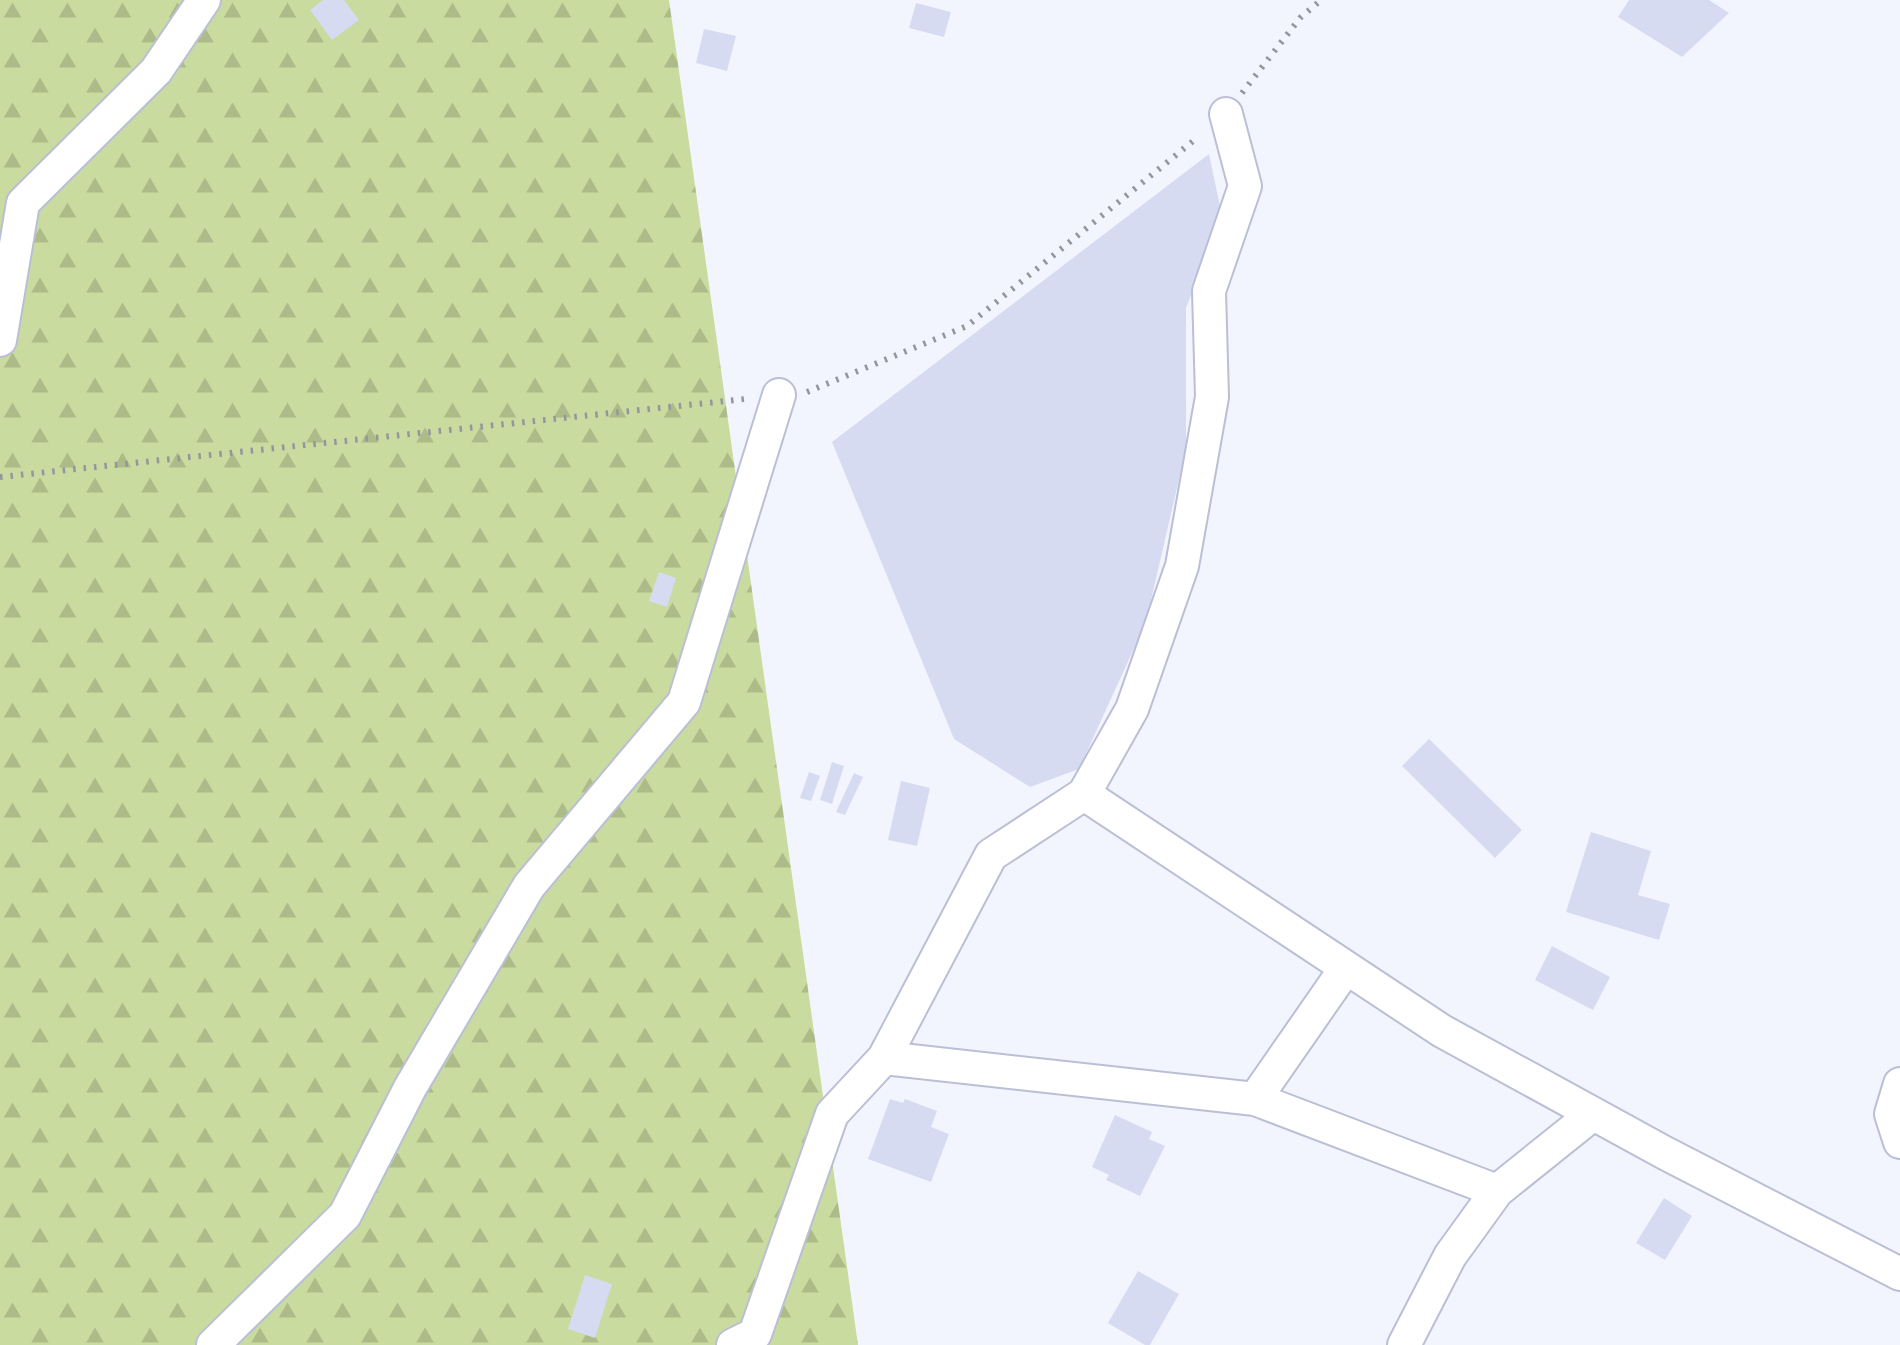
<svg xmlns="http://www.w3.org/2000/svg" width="1900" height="1345" font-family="'DejaVu Sans',sans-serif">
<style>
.forest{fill:url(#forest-firs)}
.building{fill:#d7dbf1}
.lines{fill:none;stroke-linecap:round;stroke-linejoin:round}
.minor-casing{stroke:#bbbfd5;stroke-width:36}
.path{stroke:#94959e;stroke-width:6;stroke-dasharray:2.5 8;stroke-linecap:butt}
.minor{stroke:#fff;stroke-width:32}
</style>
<defs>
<pattern id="forest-firs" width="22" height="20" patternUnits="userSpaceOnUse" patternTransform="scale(2.5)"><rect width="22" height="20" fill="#c9db9f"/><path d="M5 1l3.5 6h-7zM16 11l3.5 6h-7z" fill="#acbb88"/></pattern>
</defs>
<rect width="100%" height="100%" fill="#f3f5fe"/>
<!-- forest -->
<path class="forest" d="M0 0H669L858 1345H0Z"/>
<!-- building -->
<path class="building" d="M323 0H344L359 20 332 40 310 10Z
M1629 0H1709L1729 13 1682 57 1618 17Z
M916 3 951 12 944 37 909 28Z
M704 29 736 36 727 71 696 63Z
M1209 154 1222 216 1186 308V449L1146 622 1079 769 1030 787 954 739 832 442Z
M659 572 676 578 667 607 649 601Z
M1429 739 1522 830 1495 858 1402 766Z
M832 762 844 766 832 804 820 800Z
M809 772 820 776 811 801 800 798Z
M854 773 863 777 845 815 836 812Z
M901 781 930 788 917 846 888 840Z
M1591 832 1651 851 1638 895 1670 904 1659 940 1566 912Z
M1552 946 1610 977 1593 1010 1535 980Z
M890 1099 903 1103 905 1099 937 1111 931 1127 949 1134 931 1182 868 1159Z
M1115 1115 1152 1132 1149 1139 1165 1146 1140 1196 1106 1180 1109 1175 1092 1167Z
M1664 1198 1692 1216 1665 1260 1636 1243Z
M1138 1271 1179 1294 1150 1345H1145L1108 1323Z
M585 1275 612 1284 595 1338 568 1329Z"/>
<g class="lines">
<!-- minor casing -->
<g class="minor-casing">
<path id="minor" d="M1226 114 1245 186 1209 291 1212 397 1182 566 1132 709 1084 794 1442 1031 1665 1153 1900 1274
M0 340 23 203 156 71 204 0
M884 1058 1255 1099 1346 968
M1900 1084 1891 1114 1900 1142
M1255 1099 1497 1191
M213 1345 345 1215 410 1088 529 886 684 702 779 395
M733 1345 755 1334 832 1114 884 1058 991 855 1084 794
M1404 1345 1450 1256 1497 1191 1593 1114"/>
</g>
<!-- path -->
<path class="path" d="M1242 93 1300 18 1321 0
M807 392 967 326 1198 137
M0 477 745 399"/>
<!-- minor -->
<use href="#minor" class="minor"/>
</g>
</svg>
